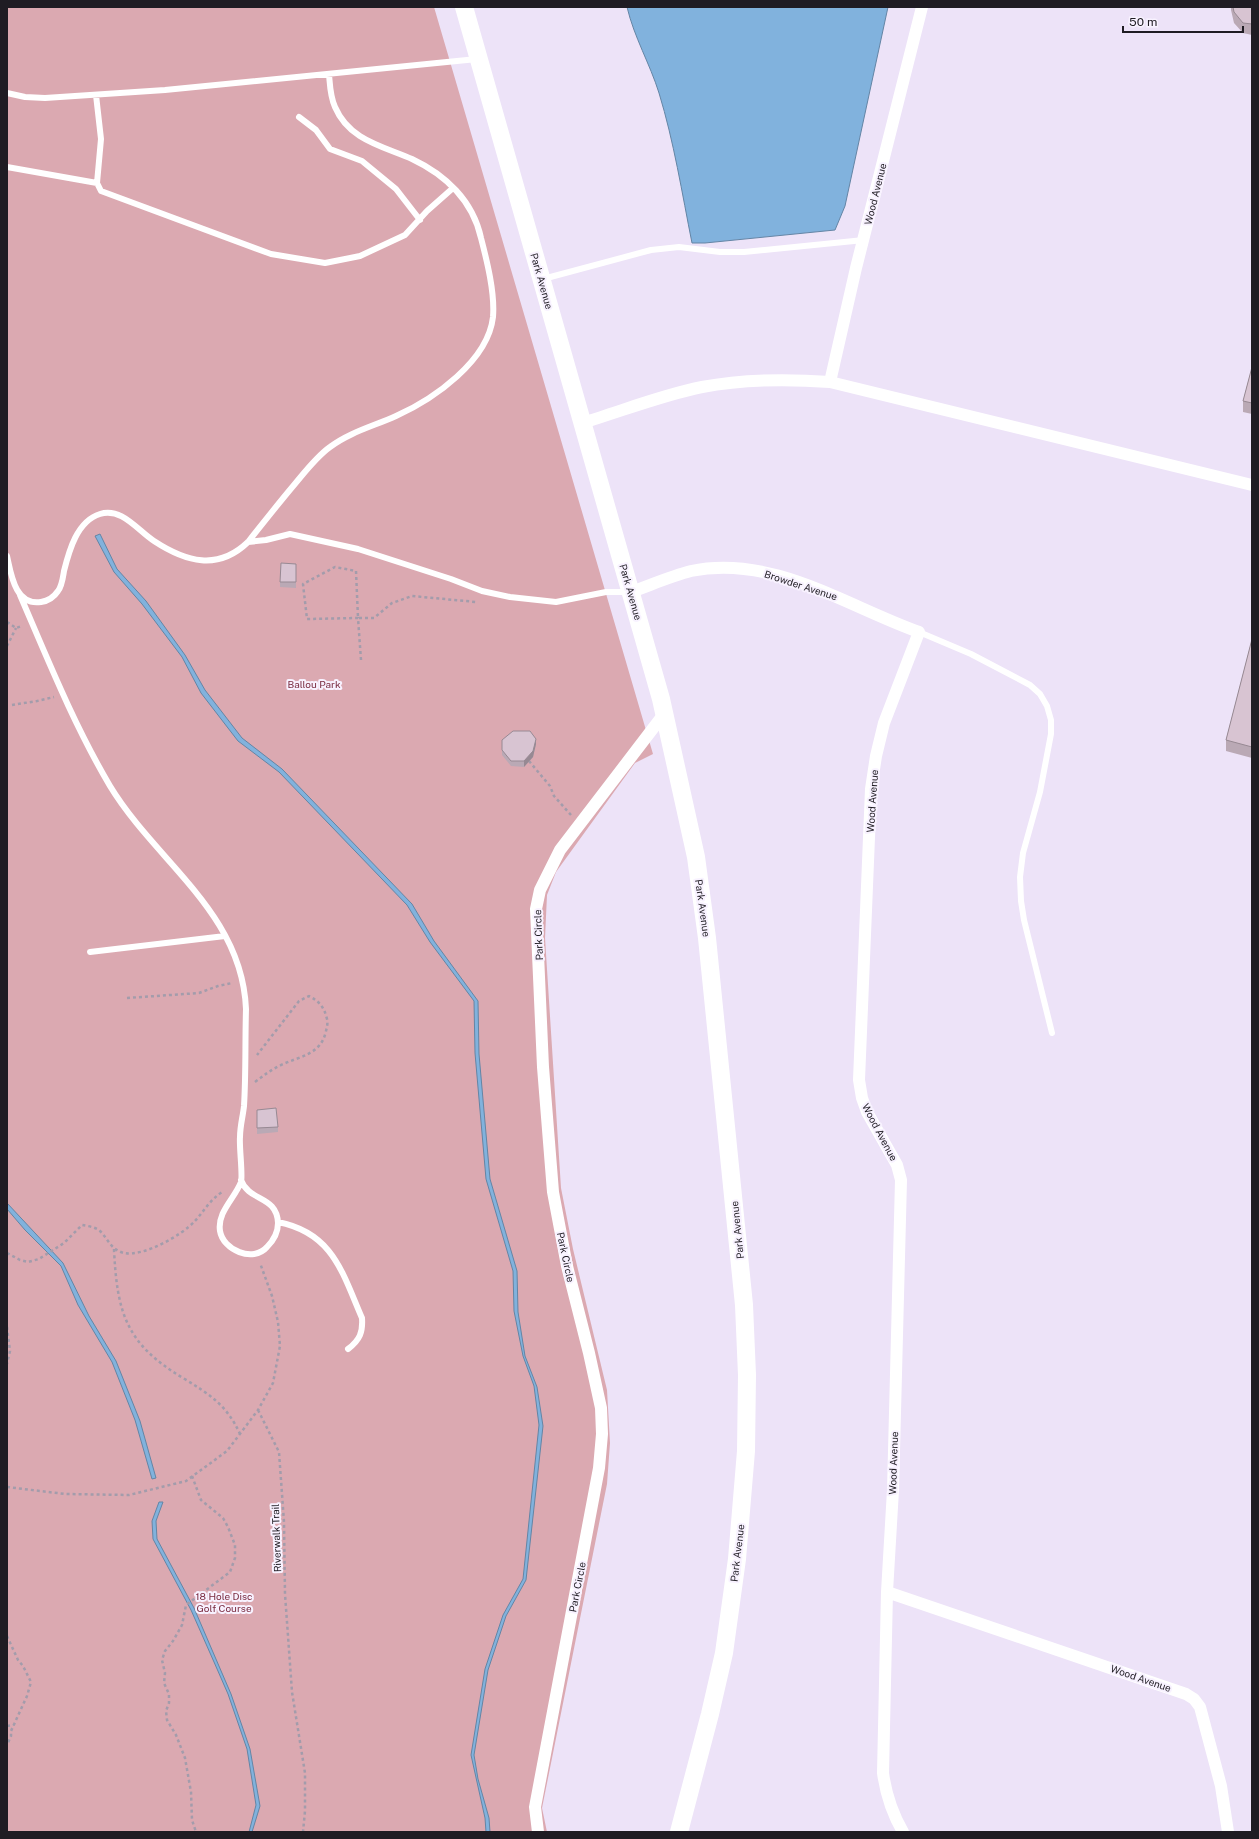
<svg xmlns="http://www.w3.org/2000/svg" width="1259" height="1839" font-family="'Public Sans',sans-serif">
<style>
.green{fill:#dba9b1}
.water{fill:#81b2dd;stroke:#6485a5}
.lines{fill:none;stroke-linecap:round;stroke-linejoin:round}
.path{stroke:#a39cab;stroke-width:2.5;stroke-dasharray:3 3;stroke-linecap:butt}
.lane{stroke:#fff;stroke-width:6}
.street{stroke:#fff;stroke-width:12}
.secondary{stroke:#fff;stroke-width:18}
.wall{fill:#baa9b5}
.shaded-wall{fill:#978993}
.building{fill:#d8c4d2;stroke:#978993}
.labels{text-anchor:middle;stroke-width:4;stroke-linejoin:round;paint-order:stroke}
.street-label{font-size:10px;fill:#1f1c23;stroke:#f8f2ff}
.park-label{font-size:10px;fill:#792a3f;stroke:#f8f2ff}
</style>
<rect width="100%" height="100%" fill="#ede3f8"/>
<!-- green -->
<path class="green" d="M7 7H434L653 754 635 763 556 872 547 895 545 938 561 1188 573 1249 607 1390 610 1443 607 1484 542 1808 547 1832H7Z"/>
<!-- water -->
<path class="water" d="M627 7H888L845 206 835 230 705 243H692C682 193 674 142 659 93 650 64 634 37 627 7Z
M100 534 117 569 146 601 185 655 205 690 242 738 282 769 412 904 434 941 478 1001 479 1054 490 1179 517 1271 518 1312 525 1356 537 1387 543 1426 526 1580 506 1616 488 1670 474 1755 478 1779 489 1818 490 1832H486L485 1818 471 1755 485 1669 503 1615 523 1579 539 1425 534 1386 523 1356 514 1311 513 1271 486 1179 475 1053 474 1001 430 942 407 905 279 772 238 741 201 693 182 657 142 604 114 572 95 536Z
M7 1203 63 1263 89 1316 116 1361 140 1421 156 1478 152 1479 135 1420 112 1362 78 1305 61 1266 25 1230 7 1209Z
M159 1502H163L156 1521 157 1539 194 1608 231 1694 250 1749 260 1806 252 1832H249L256 1805 247 1749 228 1694 214 1662 191 1610 153 1539 152 1521Z"/>
<g class="lines">
<!-- path -->
<path class="path" d="M7 622 16 628 22 626
M7 646 16 628
M361 660 358 618 307 619 303 584 335 567 356 571 358 618H374L392 603 412 596 476 602
M12 705 37 701 54 697
M529 761 550 786 554 796 571 815
M127 998 199 993 218 986 232 983
M255 1082C264 1075 271 1070 281 1065 300 1056 321 1055 326 1031 327 1027 328 1023 327 1019 324 1007 320 1002 309 996L299 1001 257 1055
M114 1249C117 1313 126 1344 183 1378 209 1394 227 1405 240 1434
M7 1253 20 1260 28 1262 39 1259 64 1243 82 1225C88 1226 95 1227 100 1231 108 1239 111 1250 124 1253 144 1257 182 1235 195 1221 204 1211 210 1200 222 1192
M7 1327 10 1351 7 1364
M258 1410 279 1452 284 1522 285 1594 292 1692 305 1773V1811L303 1832
M192 1476 201 1500 223 1518 228 1527 235 1545V1558L230 1572 186 1605 182 1625 173 1641 165 1651 162 1660 165 1673 164 1683 169 1694V1703L166 1711 167 1720 176 1735 185 1758 191 1792 192 1820 196 1832
M7 1487 65 1494 129 1495 186 1481 227 1451 258 1410 273 1383 280 1346 278 1322 272 1296 260 1263
M7 1636 18 1660 23 1666 31 1682 27 1696 11 1731V1736L7 1745
M7 1726 13 1725"/>
<!-- lane -->
<path class="lane" d="M7 93 25 97 45 98 165 90 477 59
M96 95 101 139 97 183 101 191 271 254 325 263 360 256 405 235 427 211 453 188
M299 117 316 130 330 149 362 161 396 189 420 220
M7 167 97 183
M543 279 651 250 679 247 720 252H744L864 240
M248 542 266 540 290 534 358 549 451 579 482 591 510 597 556 602 606 592H629
M7 556C11 574 15 606 41 602 48 601 54 597 58 591 62 586 63 577 64 571 69 551 77 521 100 514 122 507 138 531 154 541 186 562 218 571 248 542 263 523 278 504 294 485 305 472 316 457 330 447 350 432 374 426 396 416 434 399 488 361 493 317 495 293 487 261 481 238 473 201 446 175 412 159 382 146 349 140 335 107 330 96 330 85 329 74
M20 595C48 660 74 725 110 786 156 862 242 912 246 1009 245 1042 246 1074 244 1106 243 1116 240 1126 240 1137 239 1146 243 1176 241 1182 235 1198 217 1212 220 1231 223 1250 253 1263 267 1247 274 1240 278 1233 278 1223 277 1195 249 1202 241 1180
M919 632 971 654 1030 685 1040 694 1047 706 1051 720V734L1040 792 1023 853 1020 877 1021 901 1024 920 1052 1033
M90 952 225 936
M278 1222C333 1233 342 1272 362 1318 363 1332 360 1340 348 1349"/>
<!-- street -->
<path class="street" d="M830 382 856 268 922 7
M582 423C622 411 662 395 702 387 744 379 788 379 830 382L1252 485
M631 592C651 585 671 576 691 571 772 554 846 606 919 632L884 723 876 756 871 789 859 1080 862 1098 867 1112 897 1165 901 1180 893 1490 887 1592
M538 1832 535 1807 599 1468 602 1434 601 1408 589 1353 567 1266 553 1192 543 1067 536 909 540 890 560 850 664 714
M903 1832C892 1813 886 1795 883 1773L887 1592 1186 1694 1194 1699 1200 1707 1221 1786 1228 1832"/>
<!-- secondary -->
<path class="secondary" d="M464 7 661 699 696 857 707 938 744 1305 747 1375 746 1451 737 1559 724 1653 710 1714 679 1832"/>
</g>
<!-- wall -->
<path class="wall" d="M1231 7H1252V35L1243 33 1234 23 1231 10Z
M1252 367V414L1243 412V401Z
M296 564V588L280 587V582Z
M1252 639V758L1226 751V740Z
M536 744 533 757 524 767 511 766 502 755V750Z
M257 1110 278 1127V1132L257 1134Z"/>
<!-- shaded-wall -->
<path class="shaded-wall" d="M536 739V744L533 757 524 767V761Z"/>
<!-- building -->
<path class="building" d="M1233 7H1252V24L1243 23 1234 12Z
M1252 367V403L1243 401Z
M281 563 296 564V582H280Z
M1252 639V747L1226 740Z
M513 731H530L536 739 533 751 524 761H511L502 750V740Z
M276 1108 278 1127 257 1128V1110Z"/>
<g class="labels">
<!-- street labels -->
<g class="street-label">
<text transform="translate(875 194) rotate(-76)" y="4">Wood Avenue</text>
<text transform="translate(542 281) rotate(74)" y="4">Park Avenue</text>
<text transform="translate(801 585) rotate(18)" y="4">Browder Avenue</text>
<text transform="translate(631 592) rotate(74)" y="4">Park Avenue</text>
<text transform="translate(872 801) rotate(-86)" y="4">Wood Avenue</text>
<text transform="translate(703 908) rotate(82)" y="4">Park Avenue</text>
<text transform="translate(538 935) rotate(-92)" y="4">Park Circle</text>
<text transform="translate(880 1132) rotate(62)" y="4">Wood Avenue</text>
<text transform="translate(737 1230) rotate(-96)" y="4">Park Avenue</text>
<text transform="translate(566 1257) rotate(78)" y="4">Park Circle</text>
<text transform="translate(893 1463) rotate(-88)" y="4">Wood Avenue</text>
<text transform="translate(276 1538) rotate(-92)" y="4">Riverwalk Trail</text>
<text transform="translate(737 1553) rotate(-83)" y="4">Park Avenue</text>
<text transform="translate(577 1587) rotate(-79)" y="4">Park Circle</text>
<text transform="translate(1141 1678) rotate(19)" y="4">Wood Avenue</text>
</g>
<!-- park labels -->
<g class="park-label">
<text x="314" y="688">Ballou Park</text>
<text x="224" y="1600">18 Hole Disc<tspan x="224" dy="12">Golf Course</tspan></text>
</g>
</g>
<!-- border -->
<rect width="1259" height="1839" fill="none" stroke="#1f1c23" stroke-width="16"/>
<!-- scale -->
<path d="M1123 26v6h120v-6" fill="none" stroke="#1f1c23" stroke-width="2"/>
<text x="1129" y="26" font-size="12" fill="#1f1c23" stroke="#f8f2ff" stroke-width="3" paint-order="stroke">50 m</text>
</svg>
